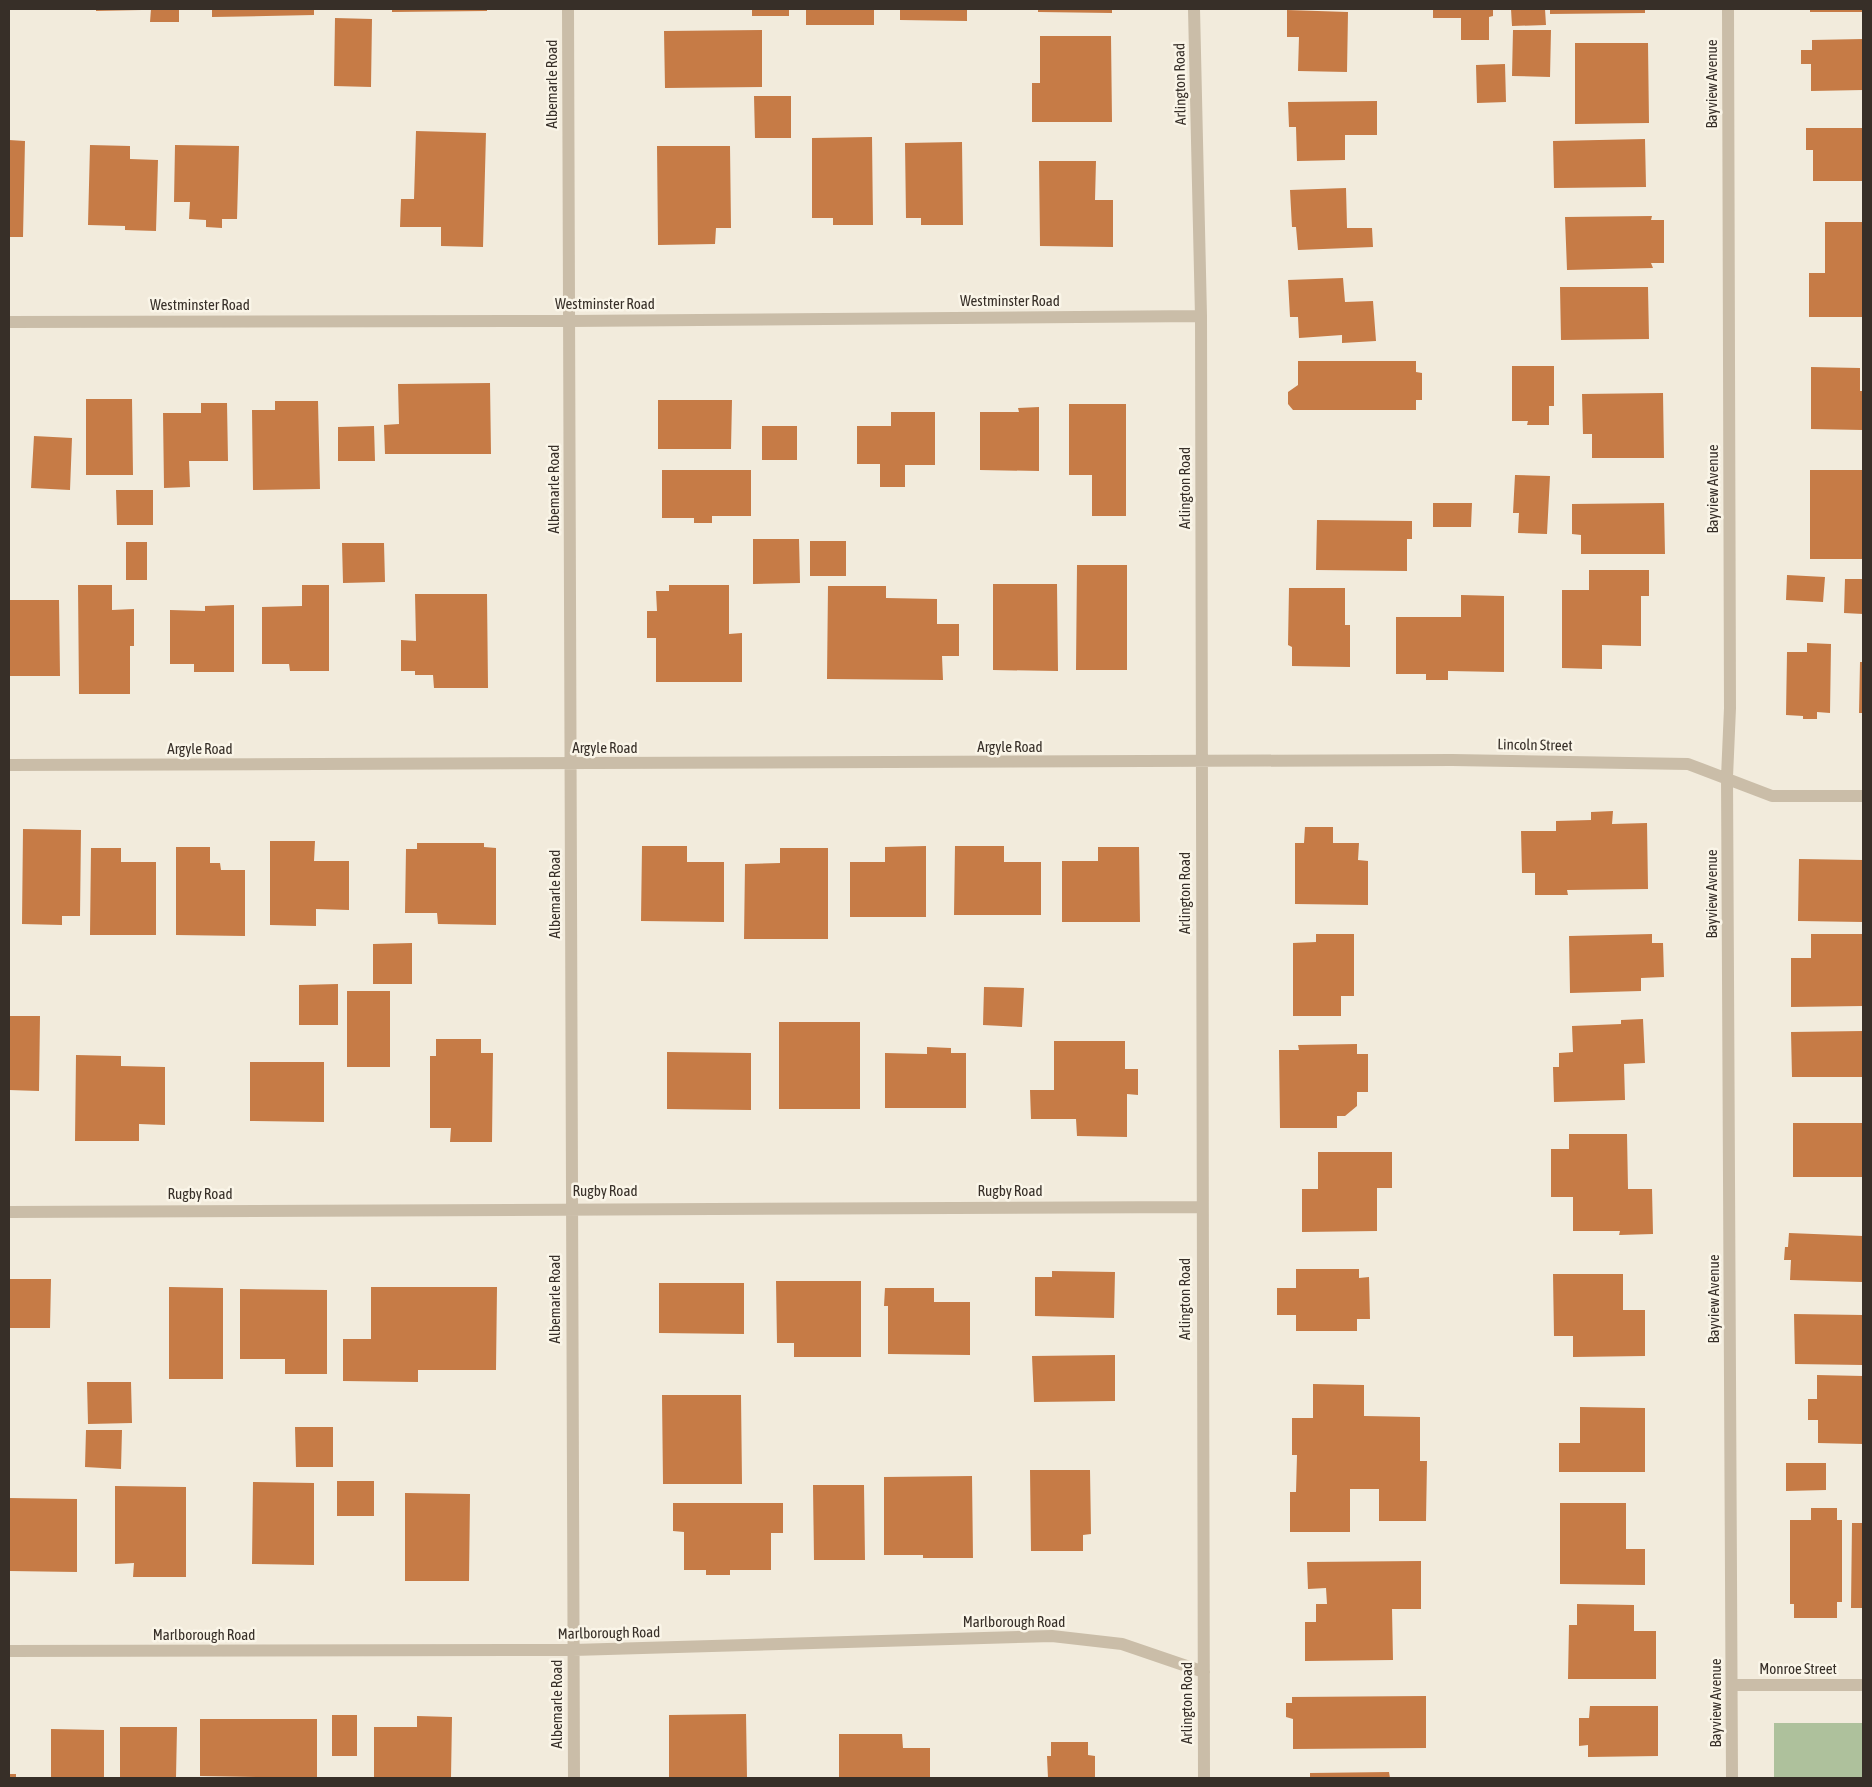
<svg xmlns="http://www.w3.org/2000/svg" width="1872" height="1787" font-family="'Asap Condensed',sans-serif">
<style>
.green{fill:#aec19c}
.building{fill:#c67b46}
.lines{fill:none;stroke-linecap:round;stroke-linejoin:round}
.minor{stroke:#cabda8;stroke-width:12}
.labels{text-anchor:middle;stroke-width:5;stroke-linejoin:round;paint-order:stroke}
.street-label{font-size:15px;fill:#372f28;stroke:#faf5e8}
</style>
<rect width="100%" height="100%" fill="#f2ebdc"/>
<!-- green -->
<path class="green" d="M1774 1723H1863V1778H1774Z"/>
<!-- building -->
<path class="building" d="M96 9H142V10L96 11Z
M151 9H179V22H150Z
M212 9H314V15L212 17Z
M392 9H487V11L392 12Z
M752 9H789V16H752Z
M806 9H874V25H806Z
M900 9H967V21L900 20Z
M1038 9H1112V13L1038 12Z
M1433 9H1493V16L1489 17V40H1461V18H1433Z
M1511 9H1545L1546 25 1512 26Z
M1550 9H1645V13L1550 14Z
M1810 9H1862V12H1810Z
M1287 10 1348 12 1347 72 1298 71 1299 37H1287Z
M335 18 372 19 371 87 334 86Z
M762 30V87L665 88 664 31Z
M1513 30H1551L1550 77 1512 76Z
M1040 36H1111L1112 122H1032V83H1040Z
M1863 39V90L1811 91V64H1801V50H1812V40Z
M1575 43H1648L1649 123 1575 124Z
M1505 64 1506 102 1477 103 1476 65Z
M754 96H791V138H755Z
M1377 101V135H1345V160L1297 161 1296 127H1289L1288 102Z
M1806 128H1863V181H1813V150H1806Z
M416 131 486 133 483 247 441 246V227H400L401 199H414Z
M872 137 873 225H833V218H812V138Z
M1645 139 1646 187 1554 188 1553 141Z
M9 140 25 141 23 237H9Z
M962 142 963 225H921V218H906L905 143Z
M90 145 130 146V159L158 160 156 231 125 230V226L88 225Z
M175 145 239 146 237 219H222V228L206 227V220L189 219 190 202H174Z
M657 146H730L731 228H716L715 244 658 245Z
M1039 161H1096L1095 200H1113V247L1040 246Z
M1346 188 1347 228H1372L1373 247 1298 250 1296 227H1292L1290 190Z
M1652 216 1651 220H1664V263H1651L1653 268 1567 270 1565 217Z
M1825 222H1863V317H1809V273H1825Z
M1343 278 1345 302 1373 301 1376 341 1342 343V335L1299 338 1298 317H1290L1288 280Z
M1560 287H1648L1649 339 1561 340Z
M1298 361H1416V372L1422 373V400H1416V410H1293L1288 404V392L1298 385Z
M1512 366H1554V406H1549V425H1527L1528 421H1512Z
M1811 367 1860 368V391H1863V430L1811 429Z
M490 383 491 454H385L384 425 399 424 398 384Z
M1663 393 1664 458H1592V434H1583L1582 394Z
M86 399H132L133 475H86Z
M658 400H732L731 449H658Z
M275 401H318L320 489 253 490 252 410H275Z
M201 403H227L228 461H189L190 487 164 488 163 413H201Z
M1069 404H1126V516H1092V475H1069Z
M1039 407V471L980 470V412H1019L1018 408Z
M891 412H935V465H905V487H880V464H857V426H891Z
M374 426 375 461H338V427Z
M762 426H797V460H762Z
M34 436 72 438 70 490 31 488Z
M662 470H751V516H712V523H694V518H662Z
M1810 470H1863V559H1810Z
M1515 475 1550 476 1547 534 1518 533 1519 513H1513Z
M116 490H153V525H117Z
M1433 503H1472L1471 527H1433Z
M1664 503 1665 554H1581V535L1572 534V504Z
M1317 520 1412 521V539H1407V571L1316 570Z
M753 539H799L800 583 753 584Z
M810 541H846V576H810Z
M126 542H147V580H126Z
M342 543H384L385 582 343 583Z
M1077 565H1127V670H1076Z
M1589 570H1649V596H1641V646L1602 645V669L1562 668V590H1589Z
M1787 575 1825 577 1823 602 1786 600Z
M1845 579H1863V614L1844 613Z
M993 584H1057L1058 671 993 670Z
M78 585H112V610L134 609V646H130V694H79Z
M302 585H329V671H290L289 664H262V607L302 606Z
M669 585H729V634L742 633V682H656V638H647V611H657L656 591H669Z
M828 586H886V598L937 599V624H959V656H942L943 680 827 679Z
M1289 588H1345V625H1350V667L1292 666V647L1288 645Z
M415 594H487L488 688H434L433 675H415V671H401V640L416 641Z
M1461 595 1504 596V672L1448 671V680H1426V674H1396V617H1461Z
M9 600H59L60 676H9Z
M234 605V672H194V664H170V610L205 611V606Z
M1807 643 1831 644 1830 713 1817 712V719H1803V716L1786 715 1787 652H1807Z
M1860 662H1863V713H1859Z
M1613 811 1612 824 1647 823 1648 889 1567 890 1568 895H1535V873H1522L1521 831H1556V821L1591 820V812Z
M1305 827H1333V843H1359L1358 860 1368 861V905L1295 904V843H1304Z
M23 829 81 830 80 916H62V925L22 924Z
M270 841H315L314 861H349V910L316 909V926L270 925Z
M417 843H484V847L496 848V925L438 924 437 913H405L406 849H417Z
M642 846H687V862H724V922L641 921Z
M926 846V917H850V862H885V847Z
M955 846H1004V862H1041V915H954Z
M176 847H210V863H220L221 870H245V936L176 935Z
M1098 847H1139L1140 922H1062V861H1098Z
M91 848H121V862H156V935H90Z
M780 848H828V939H744L745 864 780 863Z
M1799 859 1863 860V922L1798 921Z
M1316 934H1354V996H1341V1016H1293V943L1316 942Z
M1652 934V943H1663L1664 977 1641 978V991L1570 993 1569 936Z
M1811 934H1863V1006L1791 1007V958H1811Z
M412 943V984H373V944Z
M338 984V1025H299V985Z
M984 987 1024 988 1022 1027 983 1025Z
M347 991H390V1067H347Z
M9 1016H40L39 1091 9 1090Z
M1643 1019 1645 1063 1624 1064 1625 1100 1554 1102 1553 1067H1559V1053L1573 1052 1572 1026 1621 1024V1020Z
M779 1022H860V1109H779Z
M1863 1031V1077H1792L1791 1032Z
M436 1039H481V1053H493L492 1142H450L451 1128H430V1056H436Z
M1054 1041H1125V1069H1138V1095L1127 1094V1137L1077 1136 1076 1119H1031L1030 1090H1054Z
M1357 1044V1054H1368V1092H1357V1106L1345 1116H1337V1128H1280L1279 1050H1299L1298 1045Z
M927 1047 951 1048V1053H966V1108H885V1053L927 1054Z
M667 1052 751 1053V1110L667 1109Z
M76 1055 121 1056V1066L165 1067V1125L139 1124V1141H75Z
M250 1062H324V1122L250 1121Z
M1793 1123H1863V1177H1793Z
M1569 1134H1627L1628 1189H1652L1653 1234 1619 1235 1620 1231H1573V1197H1551V1149H1569Z
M1318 1152H1392V1188H1377V1231L1302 1232V1189H1318Z
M1789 1233 1863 1236V1282L1790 1280 1791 1260H1784L1785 1247H1788Z
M1296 1269H1359V1278L1369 1277 1370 1319H1357V1331H1296V1315H1277V1288H1296Z
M1052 1271 1115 1272 1114 1318 1035 1316V1277H1052Z
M1553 1274H1623V1310H1645V1356L1573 1357V1336H1554Z
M9 1279H51L50 1328H9Z
M776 1281H861V1357H794V1343H777Z
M659 1283H744V1334L659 1333Z
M169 1287 223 1288V1379H169Z
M371 1287H497L496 1370H418V1382L343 1381V1339H371Z
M885 1288H934V1302H970V1355L888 1354V1306H884Z
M240 1289 327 1290V1374H285V1359H240Z
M1794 1314 1863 1315V1365L1795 1364Z
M1115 1355V1401L1034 1402 1032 1356Z
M1817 1375 1863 1376V1444L1818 1443V1420H1808V1399H1817Z
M87 1382H131L132 1423 88 1424Z
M1313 1384 1364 1385V1416L1420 1417V1461H1427L1426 1521H1379V1489H1350V1532H1290V1492H1296L1297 1455H1292V1418H1313Z
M662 1395H741L742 1484H663Z
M1580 1407 1645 1408V1472H1559V1443H1580Z
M295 1427H333V1467H296Z
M86 1430H122L121 1469 85 1467Z
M1786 1463H1826V1490L1786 1491Z
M1030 1470H1090L1091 1534 1083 1535V1551H1031Z
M972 1476 973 1558H923V1555H884V1477Z
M337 1481H374V1516H337Z
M253 1482 314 1483V1565L252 1564Z
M813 1485H864L865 1560H814Z
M115 1486 186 1487V1577H133L134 1563 115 1564Z
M405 1493 470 1494 469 1581H405Z
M9 1498 77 1499V1572L9 1571Z
M673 1503H783V1533H771V1570H730V1575H706V1570H684V1532L673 1531Z
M1560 1503H1626V1549H1645V1585L1560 1584Z
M1811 1508H1837V1520H1842V1602H1837V1618H1794V1604H1790V1520H1811Z
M1852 1523H1863V1608H1851Z
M1421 1561V1609H1392L1393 1660 1305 1661V1622H1316V1604H1327L1326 1588 1308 1589 1307 1562Z
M1577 1604 1634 1605V1631H1656V1679H1568L1569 1625H1577Z
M1426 1696V1748L1293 1749V1719L1286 1717V1703H1292V1697Z
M1590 1706H1658V1756L1588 1757V1745L1579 1746V1718H1589Z
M746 1714 747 1778H669V1715Z
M332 1715H357V1756H332Z
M417 1716 452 1717 451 1778H374V1727H417Z
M200 1719H317V1778L200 1776Z
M120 1727H177L176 1778H120Z
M51 1729 104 1730V1778H51Z
M839 1734H902L903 1748H930V1778H839Z
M1051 1742H1088V1755L1095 1756V1778H1048L1047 1756H1051Z
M1389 1772 1390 1778H1310V1773Z
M9 1774H16V1778H9Z"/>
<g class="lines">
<!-- minor -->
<path class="minor" d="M568 9 574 1778
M1194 9 1201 316 1204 1778
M1728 9 1730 708 1727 777 1732 1778
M9 322 570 321 1201 316
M9 765 1452 760 1688 764 1772 796H1863
M9 1212 1201 1207
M9 1651 573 1650 1052 1636 1122 1644 1204 1672
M1732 1685H1863"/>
</g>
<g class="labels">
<!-- street labels -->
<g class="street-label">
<text transform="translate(552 84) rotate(-90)" y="5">Albemarle Road</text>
<text transform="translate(1180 84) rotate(-91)" y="5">Arlington Road</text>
<text transform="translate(1712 84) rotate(-90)" y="5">Bayview Avenue</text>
<text x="1010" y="306">Westminster Road</text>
<text x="605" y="309">Westminster Road</text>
<text x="200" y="310">Westminster Road</text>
<text transform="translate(1185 488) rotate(-90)" y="5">Arlington Road</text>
<text transform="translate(554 489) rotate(-90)" y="5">Albemarle Road</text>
<text transform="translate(1713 489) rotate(-90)" y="5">Bayview Avenue</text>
<text transform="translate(1535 745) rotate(1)" y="5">Lincoln Street</text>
<text x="1010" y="752">Argyle Road</text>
<text x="605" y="753">Argyle Road</text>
<text x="200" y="754">Argyle Road</text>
<text transform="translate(1185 893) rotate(-90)" y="5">Arlington Road</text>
<text transform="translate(555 894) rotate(-90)" y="5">Albemarle Road</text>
<text transform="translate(1712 894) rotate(-90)" y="5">Bayview Avenue</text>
<text x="605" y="1196">Rugby Road</text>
<text x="1010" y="1196">Rugby Road</text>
<text x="200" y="1199">Rugby Road</text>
<text transform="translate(555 1299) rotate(-90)" y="5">Albemarle Road</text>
<text transform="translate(1185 1299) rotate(-90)" y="5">Arlington Road</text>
<text transform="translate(1714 1299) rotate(-90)" y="5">Bayview Avenue</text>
<text x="1014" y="1627">Marlborough Road</text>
<text transform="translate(609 1633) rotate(-1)" y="5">Marlborough Road</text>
<text x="204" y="1640">Marlborough Road</text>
<text x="1798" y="1674">Monroe Street</text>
<text transform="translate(1187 1703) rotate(-90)" y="5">Arlington Road</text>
<text transform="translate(1716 1703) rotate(-90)" y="5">Bayview Avenue</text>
<text transform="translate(557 1704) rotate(-90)" y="5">Albemarle Road</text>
</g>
</g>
<!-- border -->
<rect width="1872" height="1787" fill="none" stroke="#372f28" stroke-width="20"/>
</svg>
